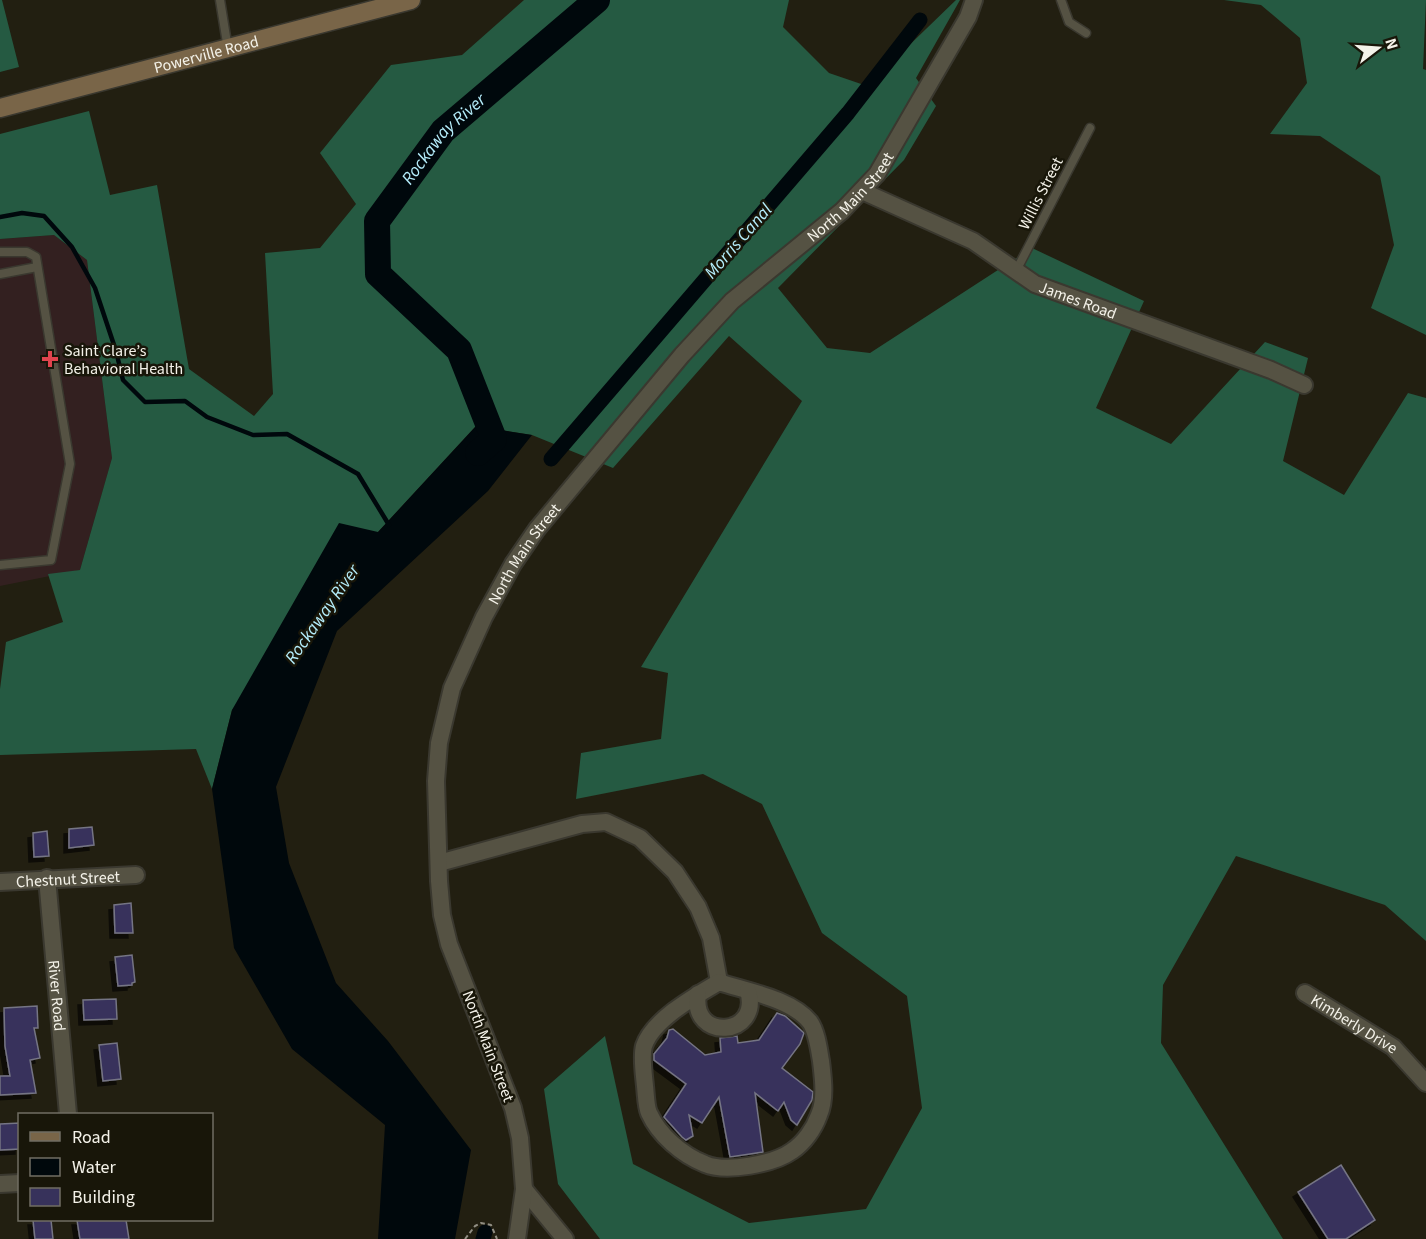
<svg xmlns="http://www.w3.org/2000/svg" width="1426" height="1239" font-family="'Source Sans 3',sans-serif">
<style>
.medical{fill:#332020}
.forest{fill:#255a42}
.water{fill:#00080c}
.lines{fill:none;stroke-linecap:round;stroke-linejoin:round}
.stream{stroke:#00080c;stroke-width:4.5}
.canal{stroke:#00080c;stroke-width:15}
.river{stroke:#00080c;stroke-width:26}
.building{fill:#37325b;stroke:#757484;stroke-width:1.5;filter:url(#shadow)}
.lane-casing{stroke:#3a382f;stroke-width:11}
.street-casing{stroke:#3a382f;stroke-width:20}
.secondary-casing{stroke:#3a382f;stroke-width:21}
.path{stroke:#918e83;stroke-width:2;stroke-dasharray:4.5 3;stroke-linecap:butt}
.lane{stroke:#555243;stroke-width:8}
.street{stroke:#555243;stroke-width:16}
.secondary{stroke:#796548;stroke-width:18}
.health-dot{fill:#e0444e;stroke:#181609;stroke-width:2}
.labels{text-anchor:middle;stroke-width:5;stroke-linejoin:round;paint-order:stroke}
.street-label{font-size:16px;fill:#f4f2e9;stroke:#181609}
.poi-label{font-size:16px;fill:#f4f2e9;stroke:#181609;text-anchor:start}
.water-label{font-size:18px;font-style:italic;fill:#b5eefc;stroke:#181609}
</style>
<defs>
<filter id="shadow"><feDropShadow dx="-5" dy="5" stdDeviation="0" flood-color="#0009"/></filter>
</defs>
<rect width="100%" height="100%" fill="#221f11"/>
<!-- medical -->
<path class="medical" d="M54 235 87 260 112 458 80 570 0 586V239Z"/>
<!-- forest -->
<path class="forest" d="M0 0H2L19 67 0 72Z
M524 0H789L783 27 829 73 867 86 956 0H960L916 78 936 106 904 160 778 288 827 348 870 353 1032 248 1144 301 1096 408 1171 444 1265 342 1308 358 1283 461 1344 495 1408 393 1426 398V941L1385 905 1236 856 1163 985 1161 1043 1283 1239H600L558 1184 544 1089 605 1036 633 1164 749 1223 866 1209 922 1108 907 996 822 933 762 804 703 774 576 799 581 753 661 739 668 673 641 667 802 401 729 336 613 468 532 435 476 426 378 532 232 710 212 789 196 749 0 755V689L6 642 63 622 48 574 80 570 112 458 87 260 54 235 0 239V134L89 111 110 195 157 185 189 369 254 416 273 394 265 253 320 248 356 204 320 153 391 65 462 55Z
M1224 0H1426L1423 69 1426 70V335L1371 308 1394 245 1380 176 1320 136 1270 134 1307 83 1300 38 1261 5Z"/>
<!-- water -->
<path class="water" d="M476 426 532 435 488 491 337 631 276 787 289 863 336 983 388 1041 471 1150 455 1239H378L385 1125 292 1049 234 948 212 789 232 710 339 523 378 532Z"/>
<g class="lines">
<!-- stream -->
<path class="stream" d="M0 217 22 213 44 216 72 247 95 288 116 351 123 380 145 402 185 401 207 417 253 435 287 434 358 474 389 525"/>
<!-- canal -->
<path class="canal" d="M551 459 848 113 920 20
M483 1239 485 1232"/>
<!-- river -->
<path class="river" id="s1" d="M478 453 494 439 459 350 378 274 377 221 443 131 597 0"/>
</g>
<!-- building -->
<path class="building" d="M92 827 94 845 69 848V829Z
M47 831 49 856 34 857 33 833Z
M131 903 133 933H115L114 905Z
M132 955 135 982 132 983V985L118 986 115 957Z
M116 999 117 1019 84 1020 83 1000Z
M37 1006 38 1028H34L40 1058 30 1060 36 1093 0 1095V1076H10L5 1046 4 1008Z
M777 1013 785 1016 804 1033 800 1044 782 1068 813 1092 812 1100 797 1125 791 1120 784 1102 778 1111 755 1093 763 1152 730 1157 719 1097 702 1123 689 1115 693 1136 686 1140 682 1137 664 1117 686 1084 654 1060V1054L667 1038 669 1030 673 1029 705 1055 721 1052 720 1038 737 1036 738 1043 759 1040Z
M117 1043 121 1079 103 1081 99 1045Z
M20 1123V1149L0 1150V1124Z
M1341 1165 1375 1220 1346 1239H1328L1298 1192Z
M33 1220H51L53 1239H35Z
M77 1220H126L129 1239H80Z"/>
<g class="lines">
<!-- lane casing -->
<g class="lane-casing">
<path id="lane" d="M220 0 228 49
M1061 0 1069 22 1086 33
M0 252H27L36 257 70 464 51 560 0 565
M1016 271 1090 128
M0 274 37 267"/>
</g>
<!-- street casing -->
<g class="street-casing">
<g id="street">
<path id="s2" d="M862 191 973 241 1035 284 1271 370 1304 385"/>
<path d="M439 863 582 824 606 822 640 838 675 872 698 907 711 938 719 982"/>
<path id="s3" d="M47 878 68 1114"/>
<path id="s4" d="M0 882 136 875"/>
<path d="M719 982C746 991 792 999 810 1022 817 1032 819 1050 821 1061 823 1078 826 1099 819 1115 814 1129 804 1143 792 1151 774 1164 726 1173 705 1164 682 1155 659 1135 649 1113 646 1106 646 1095 645 1086 644 1075 641 1056 644 1046 653 1019 697 995 719 982Z"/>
<path id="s5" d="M1305 993 1393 1047 1426 1083"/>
<path d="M698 994C690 1042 762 1037 748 991"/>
<path d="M0 1184 20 1183"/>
<path d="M524 1189 565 1239"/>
<path id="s6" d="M517 1239 524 1189 520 1138 513 1108 449 944 442 915 439 881 436 781 439 743 452 688 484 617 513 564 537 529 682 355 732 301 842 211 877 174 968 17 974 0"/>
</g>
</g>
<!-- secondary casing -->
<g class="secondary-casing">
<g id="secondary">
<path id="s7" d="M0 108 411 0"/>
</g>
</g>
<!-- path -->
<path class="path" d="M465 1239 475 1226 481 1223 491 1225 497 1239"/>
<!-- lane -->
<use href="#lane" class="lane"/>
<!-- street -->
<use href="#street" class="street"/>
<!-- secondary -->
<use href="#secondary" class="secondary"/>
</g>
<!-- markers -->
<path class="health-dot" d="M47 350h6v6h6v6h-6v6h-6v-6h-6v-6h6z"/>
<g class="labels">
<!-- street labels -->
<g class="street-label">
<text dy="6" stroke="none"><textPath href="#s7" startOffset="213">Powerville Road</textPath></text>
<text transform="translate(1040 193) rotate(-63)" y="6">Willis Street</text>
<text dy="6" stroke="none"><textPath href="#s6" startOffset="1206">North Main Street</textPath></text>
<text dy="6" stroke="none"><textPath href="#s2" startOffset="243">James Road</textPath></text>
<text dy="6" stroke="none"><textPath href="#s6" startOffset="720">North Main Street</textPath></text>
<text dy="6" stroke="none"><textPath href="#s4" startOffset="68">Chestnut Street</textPath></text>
<text dy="6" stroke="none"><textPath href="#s3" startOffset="118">River Road</textPath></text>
<text dy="6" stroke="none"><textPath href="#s5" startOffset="58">Kimberly Drive</textPath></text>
<text transform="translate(489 1046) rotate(69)" y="6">North Main Street</text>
</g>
<!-- poi labels -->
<g class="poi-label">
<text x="64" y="356">Saint Clare’s<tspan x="64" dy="18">Behavioral Health</tspan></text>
</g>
<!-- water labels -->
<g class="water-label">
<text dy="6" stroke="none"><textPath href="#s1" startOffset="387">Rockaway River</textPath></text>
<text transform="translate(738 241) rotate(-49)" y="6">Morris Canal</text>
<text transform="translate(322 614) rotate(-55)" y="6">Rockaway River</text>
</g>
</g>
<!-- legend -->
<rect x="18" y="1113" width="195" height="108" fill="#181609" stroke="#706e63" stroke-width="1.5"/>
<rect x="30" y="1132" width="30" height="9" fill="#796548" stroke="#706e63" stroke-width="1.5"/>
<text x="72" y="1143" font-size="18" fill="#f4f2e9">Road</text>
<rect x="30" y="1158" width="30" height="18" fill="#00080c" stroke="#706e63" stroke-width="1.5"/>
<text x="72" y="1173" font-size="18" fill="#f4f2e9">Water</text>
<rect x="30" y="1188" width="30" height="18" fill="#37325b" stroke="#706e63" stroke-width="1.5"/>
<text x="72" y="1203" font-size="18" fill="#f4f2e9">Building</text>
<!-- north arrow -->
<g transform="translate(1378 48) rotate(73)" stroke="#181609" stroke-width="4.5" paint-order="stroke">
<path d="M0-4.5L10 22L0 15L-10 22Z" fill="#f4f2e9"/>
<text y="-9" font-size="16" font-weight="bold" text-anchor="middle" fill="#f4f2e9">N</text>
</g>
</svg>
